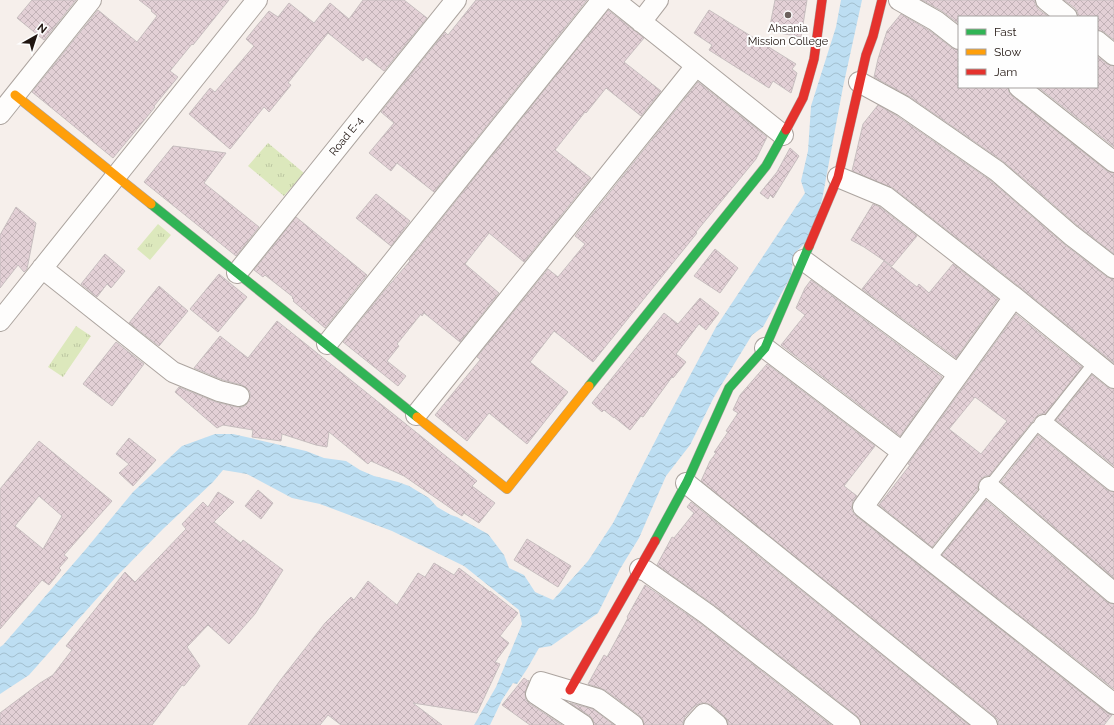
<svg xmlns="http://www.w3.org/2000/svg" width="1114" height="725" font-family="Raleway,sans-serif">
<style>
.park{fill:url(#park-tufts)}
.water{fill:url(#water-waves)}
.building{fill:url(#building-cross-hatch);stroke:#c7bebf;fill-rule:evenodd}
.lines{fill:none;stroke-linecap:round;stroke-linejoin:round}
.lane-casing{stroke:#aca49f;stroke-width:12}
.street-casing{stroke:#aca49f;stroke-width:22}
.fast-casing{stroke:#aca49f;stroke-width:10}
.slow-casing{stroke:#aca49f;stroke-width:10}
.jam-casing{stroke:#aca49f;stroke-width:10}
.lane{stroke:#fefdfc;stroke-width:10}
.street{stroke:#fefdfc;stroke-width:20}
.fast{stroke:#30b455;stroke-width:9}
.slow{stroke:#ff9f0a;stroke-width:9}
.jam{stroke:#e5322d;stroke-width:9}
.poi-dot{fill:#6b615d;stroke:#fefefe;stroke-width:1.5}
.labels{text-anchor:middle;stroke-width:4;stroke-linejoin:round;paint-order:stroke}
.poi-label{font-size:11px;fill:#201510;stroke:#fefefe}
.street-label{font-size:11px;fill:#201510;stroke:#fefefe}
</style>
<defs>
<pattern id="park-tufts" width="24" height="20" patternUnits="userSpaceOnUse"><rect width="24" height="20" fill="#dce8bc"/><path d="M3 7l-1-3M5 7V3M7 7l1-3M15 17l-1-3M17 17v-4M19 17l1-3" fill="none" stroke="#bcc6a1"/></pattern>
<pattern id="water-waves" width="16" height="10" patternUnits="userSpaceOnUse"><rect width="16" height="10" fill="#bddef2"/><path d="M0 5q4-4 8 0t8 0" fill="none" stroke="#a2bece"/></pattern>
<pattern id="building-cross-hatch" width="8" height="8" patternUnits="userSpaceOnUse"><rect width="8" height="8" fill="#e3d0d6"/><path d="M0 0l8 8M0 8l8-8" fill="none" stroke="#c2b2b7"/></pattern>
</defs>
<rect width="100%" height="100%" fill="#f6efeb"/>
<!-- park -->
<path class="park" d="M268 143 304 173 284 196 248 166Z
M158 224 171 235 150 260 137 249Z
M76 326 91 336 63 377 48 367Z"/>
<!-- water -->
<path class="water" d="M841 0H862L843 87 822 200 809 239 794 254 791 276 763 327 752 335 714 397 690 445 666 476 639 538 620 569 598 613 551 646 539 648 527 669 517 684 513 683 502 700 490 725H474L496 687 522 624 519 610 464 566 392 531 320 504 292 498 247 474 223 470 213 482 163 529 116 577 29 675 0 694V647L3 645 86 549 133 492 182 446 215 434H233L306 451 324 458 346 461 360 470 374 476 398 482 409 486 429 498 437 507 451 515 457 517 488 534 504 555 509 568 524 575 535 592 553 600 588 561 613 523 664 424 716 327 805 193 801 181 808 151 811 106 836 27Z"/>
<!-- building -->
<path class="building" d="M32 0H76L44 40 17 18Z
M139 0H229L193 45 192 44 170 71 178 77 154 106 155 107 133 134 113 158 32 92 98 10 137 42 157 16 151 11 152 10Z
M363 0H404L427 18 384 71 366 57 363 61 328 33 288 83 291 85 269 112 264 107 230 149 189 114 210 88 215 92 254 46 246 39 269 11 278 17 289 3 314 23 330 3 349 19Z
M476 0H587L434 192 397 163 391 171 369 153 394 123 381 112 445 32 448 35Z
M775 0H807L801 37 769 31Z
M922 0H1035V4L1038 9 1049 17H959V24L942 11Z
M1064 0H1114V40L1104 32 1097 30V17H1078V13L1075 8Z
M608 10 644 38 624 62 661 91 641 116 606 88 586 113 585 112 555 150 591 178 524 262 489 233 465 264 499 293 460 342 424 313 422 316 421 314 397 344 399 346 387 361 406 376 398 386 343 342 385 290 410 261 409 260Z
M709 10 796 64 792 69 797 73 791 93 773 81 769 88 709 50 712 45 694 33Z
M901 14 930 31 952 48 959 50V87H1008L1009 92 1012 96 1107 171 1114 173V254L1078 226 1004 162 910 97 874 77 878 59 887 31Z
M1097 56 1107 64 1114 66V147L1038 87H1097Z
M698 82 767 137 756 159 696 232 697 233 593 362 554 331 530 362 568 392 527 444 489 413 467 441 435 415 480 360V359L477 357 548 269 558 277 585 244 575 236Z
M878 105 897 116 990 180 1064 244 1107 277 1114 279V363L1021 288 893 188 852 171 863 124Z
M173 146 226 153 204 183 259 227 236 256 144 182Z
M790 148 799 156 773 198 770 195 768 199 760 193 777 172Z
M376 194 410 221 391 246 356 218Z
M873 204 880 207 917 236 892 266 864 247 851 240Z
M16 207 36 223 27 269 24 272 18 265 0 288V235Z
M296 217 367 275 325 328 293 301 294 300 292 298 293 297 265 275 263 277 254 270Z
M715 249 738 268 720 293 694 276Z
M105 254 125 271 111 288 107 284 97 297 81 284Z
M884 261 917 287 919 284 929 293 953 264 998 299 956 358 862 289Z
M219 274 247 297 218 332 190 309Z
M811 280 942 377 900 436 781 345 805 315 796 308 805 288Z
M159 286 188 311 159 346 129 323Z
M700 298 719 313 706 330 699 324 676 354 686 362 673 378 672 377 643 417 641 416 630 430 614 417V418L604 410 602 412 592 403 664 313 678 324Z
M1016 314 1082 367 1045 414H1039L1035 418 1033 421 1031 423 989 476H985L980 480 978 485V489L932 547 879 505 910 465 908 464ZM975 397 1007 421 981 454 949 429Z
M277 321 477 481 472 486 495 503 479 523 464 513 462 516 404 476 371 461 368 464 329 432 327 447 316 445 282 434 281 441 252 437 253 430 223 425 217 428 175 392 179 387 216 402 237 407H243L247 404 250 398V392L247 388 242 385 223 380 194 368 220 336 248 358Z
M116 342 144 364 112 406 83 384Z
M767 364 875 446 844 486 857 496 853 501 852 506V511L856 516 1107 713 1112 715 1104 725H998V720L994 716 701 481 710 461 716 453 714 452 715 451 728 432 726 431 738 413 733 410 740 395Z
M1092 375 1107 387 1114 389V466L1056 420Z
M1038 435 1107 490 1114 492V578L1001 482Z
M129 438 156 460 133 486 119 473 129 464 116 454Z
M39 441 112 501 64 555 68 558 59 568 61 570 49 585 42 580 0 629V489ZM39 496 62 516 43 549 15 526Z
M258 490 273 503 261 519 245 506Z
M218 492 234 502 214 522 241 543 243 540 283 570 255 614 229 644 208 625 187 647 200 666 184 686 182 685 152 725H0V713L40 683 53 675 72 650 66 646 125 572 135 582 186 529 182 524 203 502 208 507Z
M986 500 1107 602 1114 604V689L942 555Z
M691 502 969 725H861L860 720 857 716 714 605 657 565 672 537 674 538 694 513 687 507Z
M527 539 571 566 558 587 514 560Z
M434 563 454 575 459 568 490 592V591L518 613 500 636 509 643 495 662 500 664 477 713 413 703 442 725H341L328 715 320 725H248L279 682 325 623 351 597 354 600 368 581 397 605 418 573 425 577Z
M645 585 700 623 831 725H728V721L724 716 711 705 706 703H700L695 706 685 717 683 722V725H644L643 720 640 716 605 690 588 684 604 655 607 657 628 618 627 617Z
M524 678 528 681 529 680 525 694 526 700 530 704 562 725H530L502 705Z
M570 703 593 709 614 725H594L593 720 590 716Z"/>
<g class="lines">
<!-- lane casing -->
<g class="lane-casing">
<path id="lane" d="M930 560 1036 427 1044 425 1094 362"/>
</g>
<!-- street casing -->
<g class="street-casing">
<path id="street" d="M614 0 783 135
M899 0 936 21 959 39
M1046 0 1067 17
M641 22 658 0
M1097 41 1114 55
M859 82 903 106 997 171 1071 235 1114 268
M1019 87 1114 162
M0 114 91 0
M838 177 886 197 1014 297 1114 378
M803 260 958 374
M42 268 173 372 219 391 239 396
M237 273 456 0
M1014 297 863 507 1114 704
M0 321 257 0
M327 344 602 0
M765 348 902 452
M416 415 696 66
M1044 425 1114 481
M686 483 987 725
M989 487 1114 593
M640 569 646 571 707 614 850 725
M583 725 536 694 541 682 598 699 633 725
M694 725 704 714 717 725"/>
</g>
<!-- fast casing -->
<g class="fast-casing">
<path id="fast" d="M151 204 417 417
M589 386 766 166 786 130
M655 541 687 482 729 388 765 348 809 246"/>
</g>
<!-- slow casing -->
<g class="slow-casing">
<path id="slow" d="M15 95 151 204
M417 417 507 489 589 386"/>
</g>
<!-- jam casing -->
<g class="jam-casing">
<path id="jam" d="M786 130 803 98 814 59 822 0
M809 246 838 177 866 55 873 36 882 0
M570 690 655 541"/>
</g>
<!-- lane -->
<use href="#lane" class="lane"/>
<!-- street -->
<use href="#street" class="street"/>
<!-- fast -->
<use href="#fast" class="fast"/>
<!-- slow -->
<use href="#slow" class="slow"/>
<!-- jam -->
<use href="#jam" class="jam"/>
</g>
<!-- markers -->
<circle class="poi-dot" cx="788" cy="15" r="4"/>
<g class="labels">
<!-- poi labels -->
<g class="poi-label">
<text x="788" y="32">Ahsania<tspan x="788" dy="13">Mission College</tspan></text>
</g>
<!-- street labels -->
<g class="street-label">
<text transform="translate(346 136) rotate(-51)" y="4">Road E-4</text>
</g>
</g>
<!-- legend -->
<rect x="958" y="16" width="140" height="72" fill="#fefefe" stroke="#a5a19f"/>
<rect x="966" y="29" width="20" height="6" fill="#30b455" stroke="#a5a19f"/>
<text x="994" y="36" font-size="12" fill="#201510">Fast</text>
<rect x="966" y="49" width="20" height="6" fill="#ff9f0a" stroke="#a5a19f"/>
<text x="994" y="56" font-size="12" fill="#201510">Slow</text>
<rect x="966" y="69" width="20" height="6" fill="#e5322d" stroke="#a5a19f"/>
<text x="994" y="76" font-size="12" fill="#201510">Jam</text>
<!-- north arrow -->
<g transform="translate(36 36) rotate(39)" stroke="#fefefe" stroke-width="3" paint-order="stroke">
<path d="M0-3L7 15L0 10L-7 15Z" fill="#201510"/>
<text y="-6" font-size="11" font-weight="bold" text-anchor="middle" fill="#201510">N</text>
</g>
</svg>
